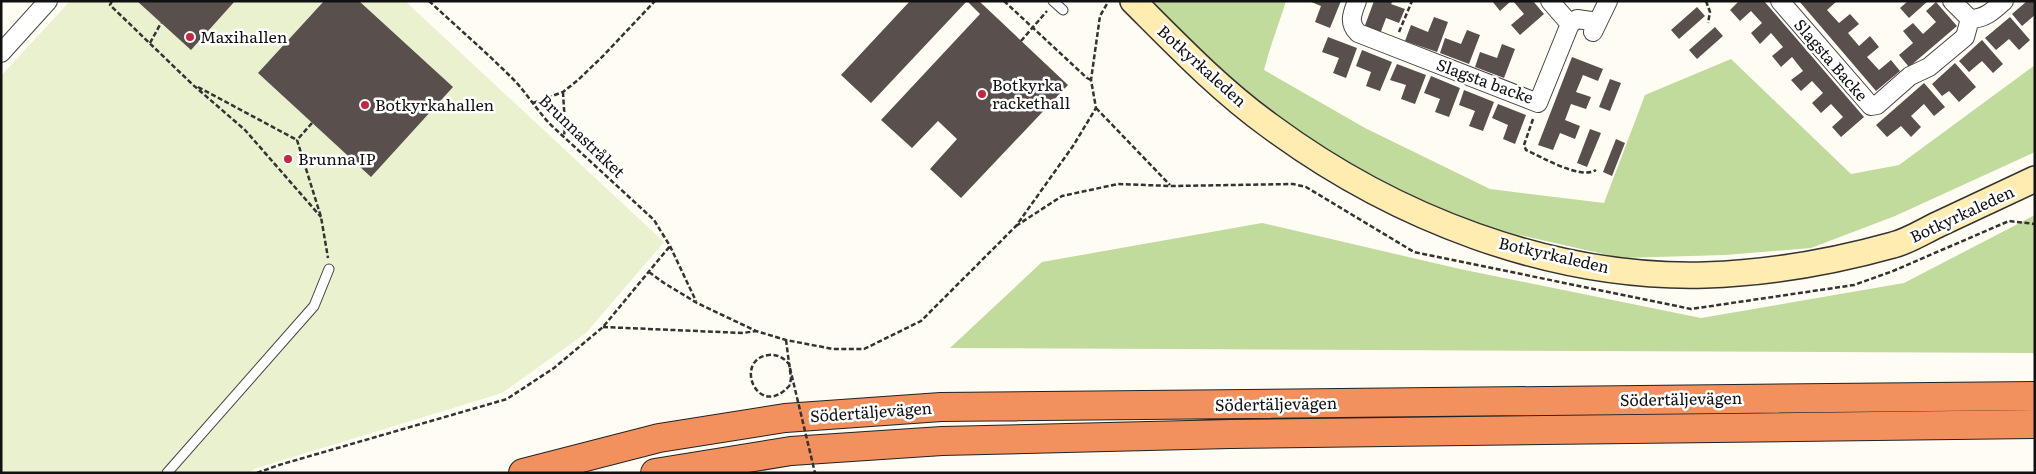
<svg xmlns="http://www.w3.org/2000/svg" width="2036" height="474" font-family="Literata,serif">
<style>
.forest{fill:#c0db9c}
.pitch{fill:#e9f1cf}
.building{fill:#59504d}
.lines{fill:none;stroke-linecap:round;stroke-linejoin:round}
.lane-casing{stroke:#444;stroke-width:11}
.street-casing{stroke:#444;stroke-width:20}
.secondary-casing{stroke:#333;stroke-width:28}
.highway-casing{stroke:#222;stroke-width:30}
.path{stroke:#333;stroke-width:2.5;stroke-dasharray:5 2.5;stroke-linecap:butt}
.lane{stroke:#fff;stroke-width:9}
.street{stroke:#fff;stroke-width:18}
.secondary{stroke:#feecb0;stroke-width:25}
.highway{stroke:#f3915e;stroke-width:28}
.path-bridge{stroke:#333;stroke-width:2.5;stroke-dasharray:5 2.5;stroke-linecap:butt}
.poi-dot{fill:#c22841;stroke:#fff;stroke-width:2}
.labels{text-anchor:middle;stroke-width:5;stroke-linejoin:round;paint-order:stroke}
.poi-label{font-size:16px;fill:#111;stroke:#fff;text-anchor:start}
.street-label{font-size:16px;fill:#111;stroke:#fff}
</style>
<rect width="100%" height="100%" fill="#fffcf4"/>
<!-- forest -->
<path class="forest" d="M1147 1H1286C1279 24 1270 46 1264 70L1365 128 1490 189 1604 203 1645 95 1731 59 1851 174 1899 165 2035 65V152L1895 216 1811 248 1725 255 1621 258 1497 230 1428 204 1334 155 1238 88Z
M2035 215V353L950 348 1042 262 1262 223 1460 269 1701 318 1904 283Z"/>
<!-- pitch -->
<path class="pitch" d="M70 1H405L664 242 586 333 502 393 257 468 248 473H1V76Z"/>
<!-- building -->
<path class="building" d="M137 1H235L191 50Z
M324 1H359L453 87 371 177 258 73Z
M910 1H979L1068 85 961 198 930 169 957 139 938 121 912 148 881 120 980 14 967 1 871 103 841 75Z
M1309 1H1341L1330 28 1315 22 1321 6Z
M1374 1H1393L1391 4 1405 9 1399 23 1386 18 1380 34 1364 28Z
M1492 1H1511L1500 11Z
M1513 1H1533L1544 14 1520 35 1511 25 1524 14Z
M1739 1H1764L1864 117 1841 137 1832 127 1843 117 1831 104 1821 113 1812 103 1823 93 1812 81 1801 91 1791 80 1803 71 1792 57 1781 67 1772 56 1783 47 1771 33 1760 44 1751 33 1762 23 1751 11 1740 21 1730 10Z
M1799 1H1837L1827 10 1839 23 1850 14 1859 24 1848 33 1859 46 1870 36 1879 47 1867 57 1879 70 1891 60 1900 71 1876 91Z
M1908 1H1928L1909 18 1900 8Z
M2027 1H2035V15L2022 26 2012 14Z
M1936 2 1957 26 1909 67 1899 55 1913 43 1903 31 1913 23 1923 34 1936 22 1926 11Z
M1697 7 1705 16 1679 39 1671 30Z
M1434 17 1448 22 1437 52 1405 41 1411 25 1428 32Z
M2010 17 2030 40 2019 50 2009 39 1996 50 1985 38Z
M1715 27 1723 36 1697 59 1689 50Z
M1467 30 1480 35 1469 64 1440 53 1445 38 1461 44Z
M1328 37 1357 48 1346 78 1333 73 1339 58 1322 52Z
M1982 40 2003 64 1993 73 1982 61 1969 72 1959 61Z
M1502 44 1515 49 1504 78 1475 67 1480 52 1497 58Z
M1362 50 1392 62 1380 91 1366 86 1371 72 1356 66Z
M1572 57 1603 69 1598 81 1583 75 1576 92 1591 97 1586 109 1571 104 1565 120 1580 126 1575 139 1560 133 1553 150 1538 145Z
M1955 63 1976 87 1959 102 1949 91 1942 96 1932 84Z
M1397 64 1426 75 1415 104 1401 99 1406 85 1390 80Z
M1431 76 1460 88 1449 117 1435 112 1440 99 1424 93Z
M1610 79 1621 83 1610 111 1599 107Z
M1924 83 1945 107 1934 116 1924 104 1911 116 1921 127 1911 137 1901 126 1887 137 1876 125Z
M1464 90 1494 102 1483 131 1469 126 1475 111 1459 105Z
M1498 104 1526 115 1515 144 1503 139 1508 125 1492 118Z
M1590 129 1601 133 1587 167 1577 163Z
M1616 139 1625 143 1612 176 1603 172Z"/>
<g class="lines">
<!-- lane casing -->
<g class="lane-casing">
<path id="lane" d="M1053 1 1063 10
M167 473 314 306 329 269"/>
</g>
<!-- street casing -->
<g class="street-casing">
<path id="street" d="M1357 1C1352 14 1348 23 1358 33L1538 103 1570 24 1577 19 1598 22
M1550 1 1570 24
M1780 1 1871 106 1877 105 1910 76 1929 67 1965 37 1970 19 1952 1
M1970 19C1985 19 1994 10 2004 1
M1593 32 1608 1
M1 53 48 1"/>
</g>
<!-- secondary casing -->
<g class="secondary-casing">
<path id="secondary" d="M1133 1C1177 45 1220 90 1270 126 1393 217 1550 279 1705 275 1769 273 1832 262 1893 245 1909 241 1924 231 1939 224 1971 209 2003 194 2035 179"/>
</g>
<!-- highway casing -->
<g class="highway-casing">
<path id="highway" d="M523 473 659 438 785 418 941 407 2035 396
M655 473 791 451 942 441 1230 434 2035 424"/>
</g>
<!-- path -->
<path class="path" d="M112 1 110 5 192 84 245 130 321 217
M429 1C457 27 486 52 512 78 527 93 537 111 552 126L654 220 670 246 696 301
M1004 1 1087 78 1091 80
M1706 1 1710 12 1708 23
M1399 32 1412 1
M1021 41 1047 11
M150 43 161 23
M198 87 297 140
M563 92 565 125 564 137
M533 103 563 92 578 80 603 56 655 1
M1096 108 1170 185
M1533 119 1524 145 1526 150C1542 157 1580 180 1596 170
M312 123 297 140 321 217 328 258
M1016 226 1062 196 1118 184 1171 186 1293 184 1306 187 1414 252 1691 309 1854 285 1893 271 2009 221 2035 224
M649 272 664 283 697 303 756 331 786 340 833 349H864L921 321 1016 226 1073 146 1096 108 1091 80 1100 16 1108 2
M603 327 743 333 756 331
M786 340 791 378 790 385
M257 473 279 465 507 399 554 368 603 327 670 246"/>
<!-- lane -->
<use href="#lane" class="lane"/>
<!-- street -->
<use href="#street" class="street"/>
<!-- secondary -->
<use href="#secondary" class="secondary"/>
<!-- highway -->
<use href="#highway" class="highway"/>
<!-- path-bridge -->
<path class="path-bridge" d="M790 385C758 422 732 359 769 355 777 354 784 358 789 364L815 473"/>
</g>
<!-- markers -->
<g class="poi-dot">
<circle cx="190" cy="37" r="5"/>
<circle cx="982" cy="94" r="5"/>
<circle cx="365" cy="105" r="5"/>
<circle cx="288" cy="159" r="5"/>
</g>
<g class="labels">
<!-- poi labels -->
<g class="poi-label">
<text x="200" y="43">Maxihallen</text>
<text x="992" y="91">Botkyrka<tspan x="992" dy="18">rackethall</tspan></text>
<text x="375" y="111">Botkyrkahallen</text>
<text x="298" y="165">Brunna IP</text>
</g>
<!-- street labels -->
<g class="street-label">
<text transform="translate(1831 60) rotate(49)" y="6">Slagsta Backe</text>
<text transform="translate(1202 66) rotate(42)" y="6">Botkyrkaleden</text>
<text transform="translate(1485 81) rotate(20)" y="6">Slagsta backe</text>
<text transform="translate(582 136) rotate(44)" y="6">Brunnastråket</text>
<text transform="translate(1962 214) rotate(-25)" y="6">Botkyrkaleden</text>
<text transform="translate(1554 255) rotate(13)" y="6">Botkyrkaleden</text>
<text transform="translate(1681 399) rotate(-1)" y="6">Södertäljevägen</text>
<text transform="translate(1276 404) rotate(-1)" y="6">Södertäljevägen</text>
<text transform="translate(871 412) rotate(-4)" y="6">Södertäljevägen</text>
</g>
</g>
<!-- border -->
<rect width="2036" height="474" fill="none" stroke="#111111" stroke-width="5"/>
</svg>
